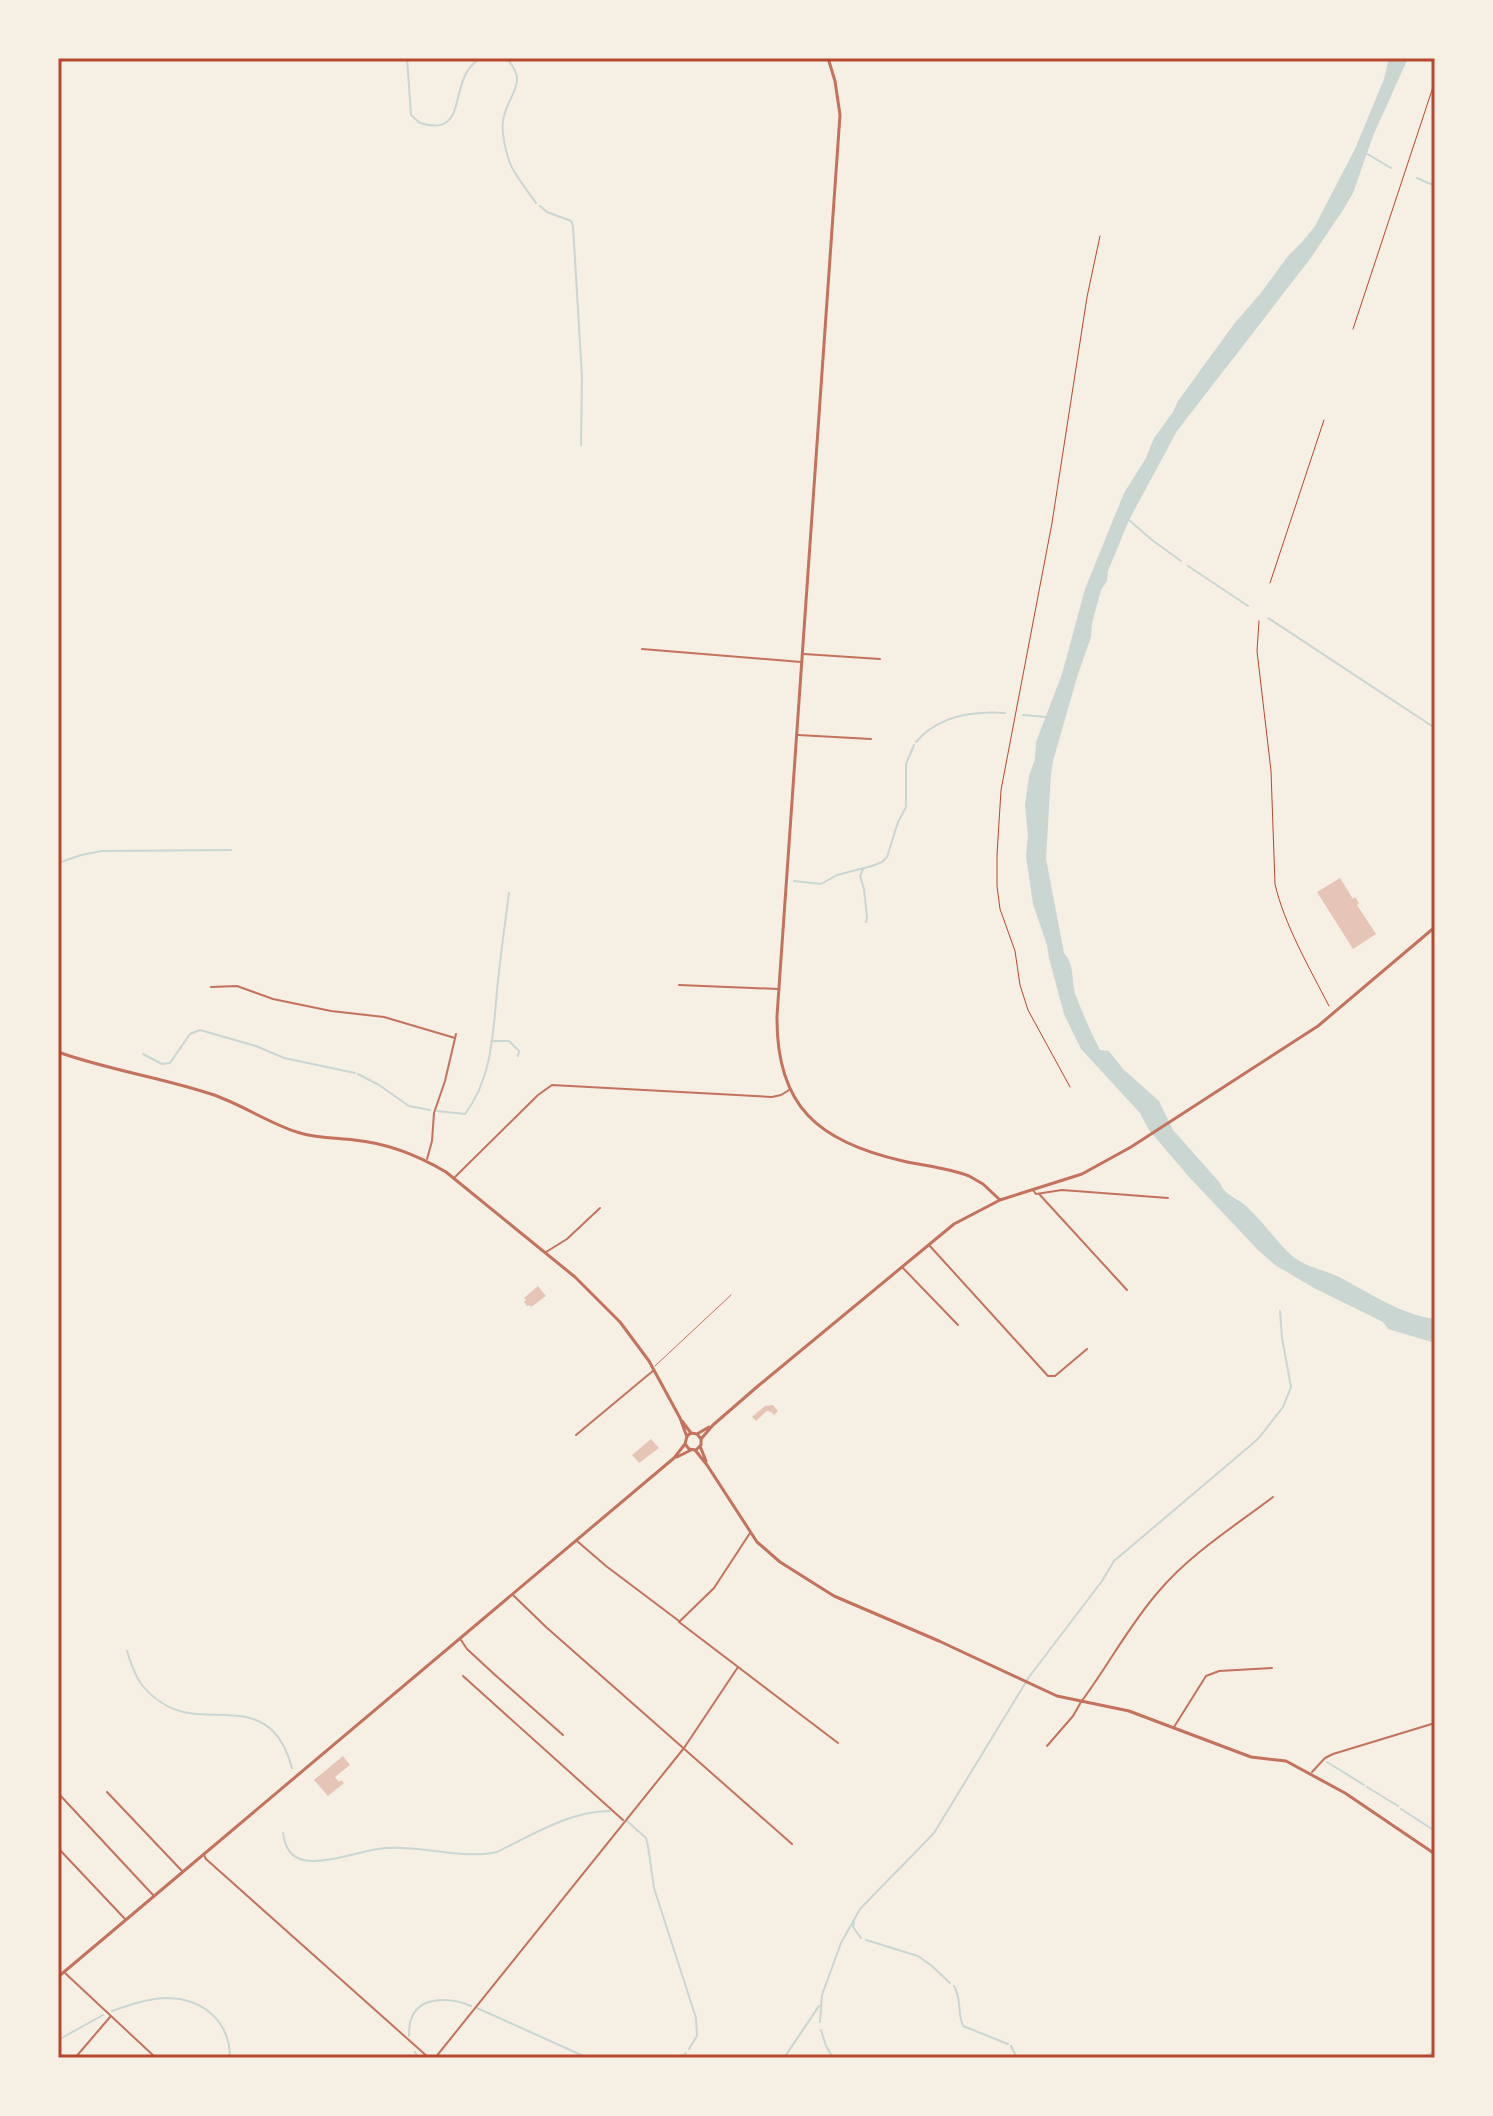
<svg xmlns="http://www.w3.org/2000/svg" width="1493" height="2116" font-family="'Noto Serif',serif">
<style>
.water{fill:#c9d6d2}
.lines{fill:none;stroke-linecap:round;stroke-linejoin:round}
.stream{stroke:#c9d6d2;stroke-width:2}
.building{fill:#e6c5b7}
.path{stroke:#b5482f;stroke-width:1}
.service{stroke:#c5725c;stroke-width:1}
.minor{stroke:#c5725c;stroke-width:2}
.tertiary{stroke:#c5725c;stroke-width:3}
.neatline{fill:none;stroke:#b5482f;stroke-width:3}
</style>
<rect width="100%" height="100%" fill="#f6efe4"/>
<!-- water -->
<path class="water" d="M1389 58H1408L1373 136 1353 193 1343 210 1310 259 1177 431 1129 520 1108 571 1107 581 1101 590 1092 623 1091 637 1078 674 1053 761 1051 774 1046 859 1064 953C1075 964 1071 982 1076 996 1083 1014 1091 1033 1100 1050L1109 1051 1123 1069 1159 1101 1173 1130 1220 1183C1225 1196 1238 1198 1247 1207 1262 1221 1274 1238 1289 1253 1303 1267 1322 1269 1339 1277 1370 1293 1399 1314 1435 1319V1343L1388 1329 1383 1322 1314 1288 1275 1265 1258 1250 1190 1178 1149 1130 1140 1113 1081 1049 1064 1014 1049 958 1047 945 1033 904 1026 856 1028 835 1025 805 1029 776 1035 759 1036 742 1062 674 1085 589 1124 493 1146 458 1154 438 1173 412 1178 401 1234 324 1260 294 1288 256 1303 241 1315 226 1355 149 1384 79Z"/>
<g class="lines">
<!-- stream -->
<path class="stream" d="M407 58 411 115 420 123C427 125 438 128 445 123 463 113 453 74 481 58
M506 58C529 82 510 92 504 116 501 126 504 143 507 154 511 172 526 188 536 203
M1364 152 1391 168
M1417 178 1435 186
M540 206 547 212 571 221 573 226 582 377 581 445
M1129 520 1152 540 1181 561
M1188 566 1248 606
M1268 618 1435 728
M1023 715 1046 717
M916 742C938 716 973 711 1005 713
M58 863 81 855 102 851 231 850
M863 869 860 876 864 889 867 918 866 922
M794 881 821 884 837 875 872 866 882 862 887 857 898 822 906 807V764L914 745
M493 1041H509L519 1051 518 1056
M143 1054 162 1064 170 1063 190 1034 200 1030 256 1046 284 1058 355 1073
M358 1074 379 1085 409 1106 430 1110
M437 1111 465 1114C494 1076 493 1027 498 981 501 952 505 923 509 893
M127 1651C131 1663 134 1675 142 1685 152 1697 167 1708 183 1712 213 1719 246 1707 272 1730 283 1741 288 1753 292 1768
M1327 1762 1364 1785
M1367 1787 1398 1806
M1401 1809 1435 1831
M627 1821 646 1838 648 1846 654 1888 696 2018 697 2036 689 2049
M283 1833C285 1847 290 1857 304 1860 325 1865 362 1850 385 1848 421 1845 463 1860 497 1852 532 1835 570 1811 610 1811
M854 1922 853 1927 861 1938
M866 1940 918 1956 932 1966 950 1983
M954 1986C962 1999 957 2013 963 2026L1008 2044
M477 2008 588 2058
M112 2011C129 2005 149 1998 168 1998 204 1999 230 2022 230 2058
M820 2022 822 1995 841 1943 860 1909 934 1833 1029 1677 1102 1581 1114 1561 1258 1439 1283 1407 1291 1387 1282 1338 1280 1311
M821 2030 826 2046 833 2058
M409 2036C409 2030 409 2023 412 2017 421 1995 453 1998 471 2006
M58 2040 103 2015
M1011 2046 1017 2058
M415 2052 418 2058
M681 2058 686 2053
M784 2058 819 2006
M1423 2058 1435 2051"/>
</g>
<!-- building -->
<path class="building" d="M1340 878 1353 899 1355 897 1359 903 1357 905 1376 934 1353 949 1317 892Z
M538 1286 546 1296 531 1307 530 1305 527 1306 524 1302 526 1300 524 1298Z
M773 1405 778 1411 774 1415 771 1412 767 1411 756 1421 752 1417 765 1406Z
M651 1439 659 1448 639 1463 632 1455Z
M343 1756 350 1765 335 1777 339 1782 341 1780 344 1783 328 1796 314 1780Z"/>
<g class="lines">
<!-- path -->
<path class="path" d="M1353 329 1435 81
M1270 583 1324 420
M1259 621 1257 651 1271 771 1275 884C1284 924 1310 969 1329 1006
M1070 1087 1028 1010 1020 985 1015 951 1000 909 997 886V855L1001 790 1052 523 1087 297 1100 236"/>
<!-- service -->
<path class="service" d="M655 1366 731 1295"/>
<!-- minor -->
<path class="minor" d="M642 649 801 662
M804 654 880 659
M798 735 871 739
M679 985 778 989
M211 987 237 986 273 999 331 1011 384 1017 455 1038
M427 1159 432 1141 434 1113 445 1081 456 1034
M455 1177 538 1095 552 1085 772 1097 781 1095 789 1090
M1033 1190 1036 1194 1062 1190 1168 1198
M1040 1195 1127 1290
M929 1245 1048 1376H1055L1087 1349
M546 1252 567 1239 600 1208
M902 1267 958 1325
M576 1435 654 1370
M750 1533 714 1588 679 1622 838 1743
M577 1541 606 1566 679 1621
M513 1595 546 1627 792 1844
M461 1640 467 1649 494 1674 563 1735
M463 1676 623 1820
M1174 1727 1206 1676 1219 1671 1272 1668
M1047 1746 1073 1716 1081 1702C1108 1666 1129 1625 1159 1591 1190 1554 1235 1526 1273 1497
M1312 1772 1325 1758 1333 1754 1435 1723
M107 1792 183 1872
M58 1793 153 1895
M58 1848 126 1920
M204 1855 206 1859 429 2058
M65 1973 156 2058
M75 2058 110 2017
M435 2058 684 1748 738 1667"/>
<!-- tertiary -->
<path class="tertiary" d="M828 58 835 81 840 115 777 1016C776 1107 819 1142 903 1161 925 1166 948 1168 969 1176L983 1184 1000 1200
M58 1052C108 1070 160 1077 211 1094 242 1104 269 1124 300 1133 317 1138 336 1138 354 1140 386 1143 419 1156 446 1172L575 1277 620 1322 649 1361 680 1418 687 1437
M682 1421 691 1433
M697 1434 701 1439V1445L696 1450 689 1449 685 1444 687 1436 691 1433 697 1434 709 1427
M701 1439 713 1425 758 1386 954 1224 1000 1200 1082 1174 1131 1147 1318 1026 1435 927
M700 1446 706 1461
M695 1450 707 1465 757 1542 780 1562 834 1596 939 1641 1057 1696 1129 1711 1251 1757 1286 1761 1345 1793 1435 1854
M677 1457 691 1450
M58 1977 674 1458 685 1444"/>
</g>
<!-- border -->
<rect width="1493" height="2116" fill="none" stroke="#f6efe4" stroke-width="120"/>
<rect x="60" y="60" width="1373" height="1996" class="neatline"/>
</svg>
